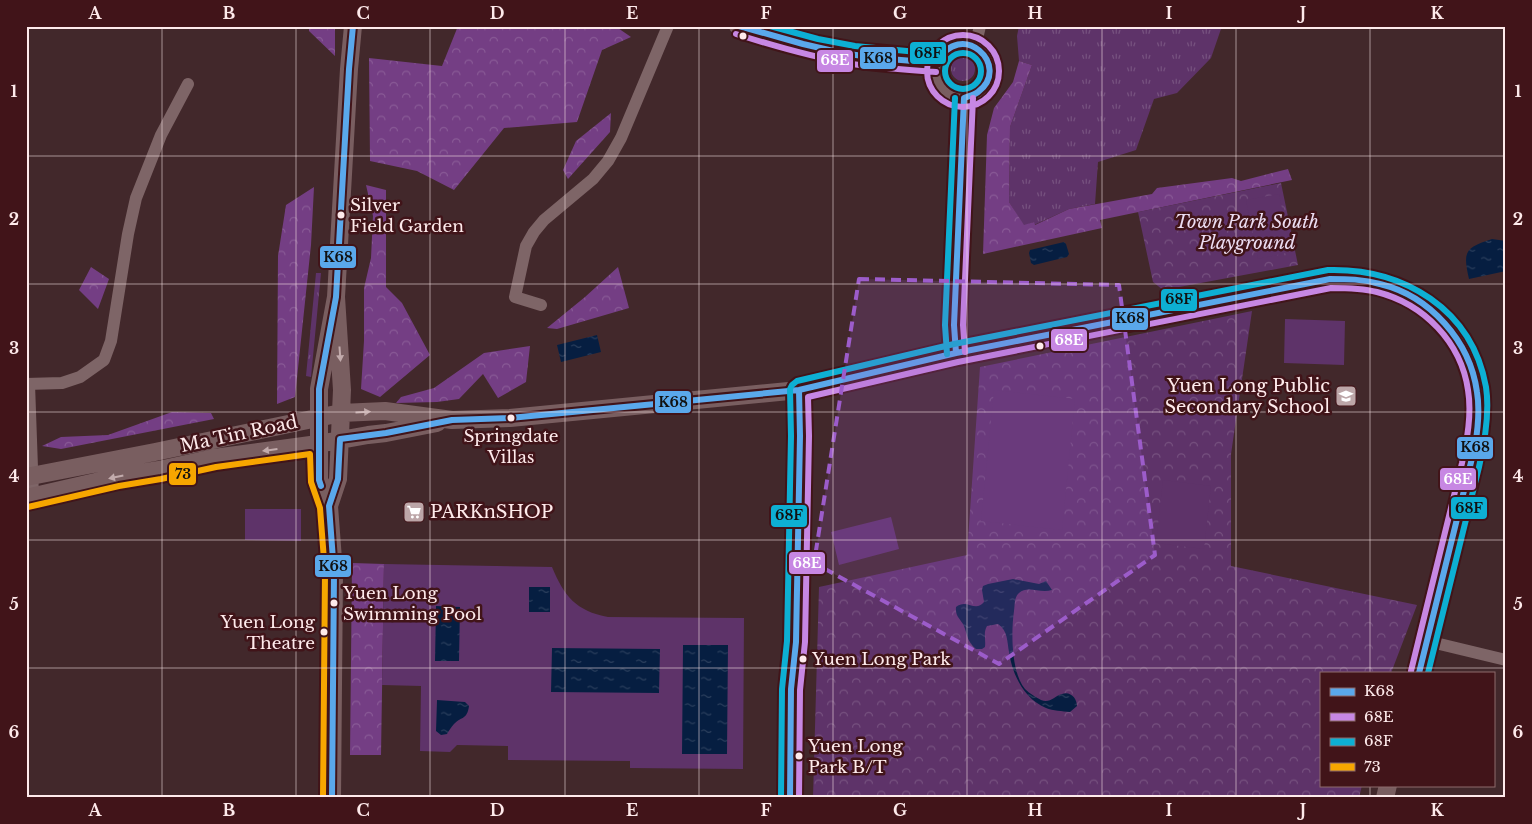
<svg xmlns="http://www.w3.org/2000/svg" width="1532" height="824" font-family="'Libre Baskerville',serif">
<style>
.grass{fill:url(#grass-tufts)}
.forest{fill:url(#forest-crowns)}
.park{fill:url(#park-crowns)}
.pitch{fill:#5e3369}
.water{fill:url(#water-ripples)}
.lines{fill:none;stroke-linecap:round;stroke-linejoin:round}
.street{stroke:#7e6567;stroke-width:12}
.secondary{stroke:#795e60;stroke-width:18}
.bus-1-casing{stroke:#411419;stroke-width:10}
.bus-2-casing{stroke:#411419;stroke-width:10}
.bus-3-casing{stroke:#411419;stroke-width:10}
.bus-4-casing{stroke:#411419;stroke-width:10}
.bus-1{stroke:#5aa8eb;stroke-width:6}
.bus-2{stroke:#c787e3;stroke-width:6}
.bus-3{stroke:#0dafd3;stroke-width:6}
.bus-4{stroke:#f7a600;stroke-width:6}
.oneway{fill:#c2abac}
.marked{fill:#9c5cca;fill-opacity:0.2;stroke:#9c5cca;stroke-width:4;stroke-dasharray:10 6;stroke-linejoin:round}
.grid{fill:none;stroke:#feeaeb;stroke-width:1;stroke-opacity:0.55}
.bus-dot{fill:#feeaeb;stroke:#411419;stroke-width:2}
.labels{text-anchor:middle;stroke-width:5;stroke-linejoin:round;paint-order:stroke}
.bus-label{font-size:17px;fill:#feeaeb;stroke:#411419;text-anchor:start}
.park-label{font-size:18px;font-style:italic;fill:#ecddf2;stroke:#411419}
.poi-label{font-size:18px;fill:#feeaeb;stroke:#411419;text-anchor:end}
.street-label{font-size:18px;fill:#feeaeb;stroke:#411419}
.line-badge{stroke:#411419;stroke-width:2}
.badge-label{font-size:14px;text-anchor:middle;font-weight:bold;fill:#fff}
.pale-badge-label{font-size:14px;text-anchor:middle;font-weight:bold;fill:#111}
.neatline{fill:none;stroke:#feeaeb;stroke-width:2}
.grid-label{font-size:16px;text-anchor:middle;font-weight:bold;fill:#feeaeb}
</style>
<defs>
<pattern id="grass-tufts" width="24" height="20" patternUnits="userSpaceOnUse" patternTransform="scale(1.25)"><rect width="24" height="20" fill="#5e3369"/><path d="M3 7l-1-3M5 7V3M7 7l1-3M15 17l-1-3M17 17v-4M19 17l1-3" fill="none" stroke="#76517f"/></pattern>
<pattern id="forest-crowns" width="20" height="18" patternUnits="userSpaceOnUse" patternTransform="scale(1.25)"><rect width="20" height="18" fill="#743e84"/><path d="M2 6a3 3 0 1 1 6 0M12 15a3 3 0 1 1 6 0" fill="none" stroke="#895a96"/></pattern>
<pattern id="park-crowns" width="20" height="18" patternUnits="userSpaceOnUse" patternTransform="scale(1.25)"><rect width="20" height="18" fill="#5e3369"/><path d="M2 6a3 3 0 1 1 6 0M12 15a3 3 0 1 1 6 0" fill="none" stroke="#76517f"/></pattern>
<pattern id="water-ripples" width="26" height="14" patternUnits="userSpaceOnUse" patternTransform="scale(1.25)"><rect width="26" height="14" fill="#061e41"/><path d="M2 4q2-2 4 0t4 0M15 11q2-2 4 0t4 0" fill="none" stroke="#2b3f5d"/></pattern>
</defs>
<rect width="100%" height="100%" fill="#42282b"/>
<!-- grass -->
<path class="grass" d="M1019 26H1222L1211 58 1177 93 1154 99 1136 150 1098 162 1095 204 1069 209 1034 225V222L1024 226 1009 202 1010 127 1032 65 1019 61 1017 36Z
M951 69a12 12 0 1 1 24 0a12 12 0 1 1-24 0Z
M316 273H321L311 377 306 376Z"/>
<!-- forest -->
<path class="forest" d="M309 26H335V56L309 31Z
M458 26H615L631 37 602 50 577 122 504 128 454 190 417 171 370 161 369 58 442 66Z
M1019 61 1032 65 1010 127 1009 202 1024 225 1034 222 1035 225 1069 209 1152 194 1157 188 1232 178 1241 181 1288 169 1292 180 1100 220 1102 228 983 254 987 135 994 108 1013 82Z
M611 113 610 132 568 179 563 170 576 141Z
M366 185 386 190V287L402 303 430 355 380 397 361 389 364 341V288L371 258 373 216Z
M314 187 311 245 295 397 277 404 278 256 286 205Z
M91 267 109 279 98 309 79 290Z
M618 267 629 308 557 329 547 328 585 297Z
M530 346 526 382 498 398 483 374 459 399 437 402 396 403 401 397 434 388 484 353Z
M172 412 211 413 214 419 61 449 42 446 61 437 108 435Z
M352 563 384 564 381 755H350Z"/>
<!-- park -->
<path class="park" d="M1281 183 1298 265 1163 290 1153 282 1138 212Z
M1252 311 1231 454V566L1417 605 1391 673H1321V785H1362L1359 798H813L819 587 967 555 980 367Z"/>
<!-- pitch -->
<path class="pitch" d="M1279 194 1291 252 1258 259 1246 200Z
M1285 319 1345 321 1344 365 1284 363Z
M994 390 1075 399 1062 530 981 521Z
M1163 480 1211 486 1204 549 1156 543Z
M245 509H301V541L245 540Z
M891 517 899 549 839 565 831 532Z
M384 564 552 567C564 596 576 611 608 617L744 618 743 769 630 768V761L508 760V746L457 745 450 752 420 751 421 686 382 685Z"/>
<!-- water -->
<path class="water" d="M1492 239 1506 241V271L1469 279C1463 252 1464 248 1492 239Z
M1064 242 1066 244 1069 254 1067 257 1034 265 1031 263 1029 253 1030 250Z
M597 335 601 352 561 362 557 345Z
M1013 579 1039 584 1046 581 1052 590C1040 594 1028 585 1019 593 1014 597 1015 605 1014 611 1011 631 1011 673 1025 689 1029 693 1037 698 1041 700 1050 704 1054 696 1062 694 1071 691 1077 699 1077 706L1070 712C1062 711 1053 711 1046 708 1024 699 1012 674 1009 652 1007 641 1008 631 998 624L987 626C983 633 986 639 985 647L982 649H976C967 641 968 637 964 626 961 619 955 617 956 607 967 598 975 613 984 602L982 590 983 586 988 584Z
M529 587H550V612H529Z
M436 606 460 607 459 661H435Z
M683 645H728L727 754H682Z
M552 648 660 649 659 693 551 692Z
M437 700 465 702 469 706C467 720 462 716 454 724 451 727 449 731 447 734L441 735 436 731Z"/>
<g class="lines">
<!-- street -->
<path class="street" d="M975 47 980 26
M541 305 515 297 526 246 534 232 544 220 593 179 608 161 621 138 668 26
M26 384 62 383 80 377 104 360 111 341 128 234 136 198 161 135 188 84
M29 384 33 496
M1427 641 1506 660"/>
<!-- secondary -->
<path class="secondary" d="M738 26C772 36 807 46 842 53 873 59 905 61 937 63
M936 71a27 27 0 1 1 54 0a27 27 0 1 1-54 0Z
M956 353 954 325 964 98
M26 477 155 452 341 413 385 411 452 420 510 418 799 390 956 353 1317 281C1392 268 1460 311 1476 385 1481 405 1478 426 1475 446L1419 673
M26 498 117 477 159 470 214 458 318 444 368 435 386 433 437 423
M329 506 319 480V389L336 297 349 69 353 26
M332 798 334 573 329 506 338 479 342 390 336 297
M790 798 791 689 796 642 800 436 799 390
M1385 798 1388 785"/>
<!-- bus-1 casing -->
<g class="bus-1-casing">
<path id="bus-1" d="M739 26 803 44 842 53 877 58 937 63C960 17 1013 66 978 92 974 95 969 96 964 98L954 325 956 353
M321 486 319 480V389L336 297 349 69 353 26
M332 798 334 573 329 506 338 479 340 439 386 433 452 420 510 418 799 390 956 353 1330 279C1347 279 1363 279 1380 284 1430 296 1470 341 1477 392 1480 410 1478 428 1475 446L1419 673
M790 798 791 689 796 642 800 436 799 390"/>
</g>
<!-- bus-2 casing -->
<g class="bus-2-casing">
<path id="bus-2" d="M736 34C774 46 812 57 852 64 880 68 908 70 936 72
M927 71a36 36 0 1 1 72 0a36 36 0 1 1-72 0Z
M965 352 963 325 973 98
M799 798 800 690 805 642 809 436 808 397 958 362 1331 288C1346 288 1361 288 1377 292 1424 304 1461 342 1468 390 1472 414 1467 440 1462 463L1411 671"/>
</g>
<!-- bus-3 casing -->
<g class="bus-3-casing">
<path id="bus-3" d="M770 26 818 39 855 46 938 54
M945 71a18 18 0 1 1 36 0a18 18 0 1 1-36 0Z
M947 354 945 325 955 98
M781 798 782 689 787 641 791 436 790 389 792 385 797 381 954 344 1328 270C1404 268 1472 309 1486 387 1490 413 1485 441 1479 467L1428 673"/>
</g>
<!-- bus-4 casing -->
<g class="bus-4-casing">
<path id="bus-4" d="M28 507 119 486 161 479 216 467 310 454 311 482 320 508 325 573 323 798"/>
</g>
<!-- bus-1 -->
<use href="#bus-1" class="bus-1"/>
<!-- bus-2 -->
<use href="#bus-2" class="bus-2"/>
<!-- bus-3 -->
<use href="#bus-3" class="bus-3"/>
<!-- bus-4 -->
<use href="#bus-4" class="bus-4"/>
</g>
<!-- one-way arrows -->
<defs><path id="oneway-solid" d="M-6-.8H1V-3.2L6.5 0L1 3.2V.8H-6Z" transform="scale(1.25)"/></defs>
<g class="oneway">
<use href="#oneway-solid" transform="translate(340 354) rotate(86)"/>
<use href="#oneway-solid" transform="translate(363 412) rotate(-3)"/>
<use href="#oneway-solid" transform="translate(270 450) rotate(173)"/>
<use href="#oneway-solid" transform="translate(116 477) rotate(168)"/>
</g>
<!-- marked area -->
<path class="marked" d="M859 279 1119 285 1155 555 999 664 814 563Z"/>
<!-- grid -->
<path class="grid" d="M162 26V798M296 26V798M430 26V798M565 26V798M699 26V798M833 26V798M967 26V798M1102 26V798M1236 26V798M1370 26V673M26 156H1506M26 284H1506M26 412H1506M26 540H1506M26 668H1506M1370 785V798"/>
<!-- icons -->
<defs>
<g id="school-square" transform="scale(1.125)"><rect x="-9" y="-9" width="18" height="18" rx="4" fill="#bca6a8" stroke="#411419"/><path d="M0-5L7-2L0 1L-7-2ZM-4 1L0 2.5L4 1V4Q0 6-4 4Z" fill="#fff"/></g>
<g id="supermarket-square" transform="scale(1.125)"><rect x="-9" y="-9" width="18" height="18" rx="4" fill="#bca6a8" stroke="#411419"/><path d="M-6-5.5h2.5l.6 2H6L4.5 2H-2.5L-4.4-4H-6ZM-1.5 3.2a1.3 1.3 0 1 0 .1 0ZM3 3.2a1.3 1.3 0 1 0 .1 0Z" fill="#fff"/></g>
</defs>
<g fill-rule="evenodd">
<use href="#school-square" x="1346" y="396"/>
<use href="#supermarket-square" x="414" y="512"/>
</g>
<!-- markers -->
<g class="bus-dot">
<circle cx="743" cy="36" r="4.5"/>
<circle cx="341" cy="215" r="4.5"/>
<circle cx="1040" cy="346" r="4.5"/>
<circle cx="511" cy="418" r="4.5"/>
<circle cx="334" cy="603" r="4.5"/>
<circle cx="324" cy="632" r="4.5"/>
<circle cx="803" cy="659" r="4.5"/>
<circle cx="799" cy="756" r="4.5"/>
</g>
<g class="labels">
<!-- bus labels -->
<g class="bus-label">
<text x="350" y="211">Silver<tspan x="350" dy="21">Field Garden</tspan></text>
<text x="511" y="442" text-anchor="middle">Springdate<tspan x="511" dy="21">Villas</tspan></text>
<text x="343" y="599">Yuen Long<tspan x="343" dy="21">Swimming Pool</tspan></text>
<text x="315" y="628" text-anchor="end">Yuen Long<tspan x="315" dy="21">Theatre</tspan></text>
<text x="812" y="665">Yuen Long Park</text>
<text x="808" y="752">Yuen Long<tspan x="808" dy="21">Park B/T</tspan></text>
</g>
<!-- park labels -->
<g class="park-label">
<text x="1247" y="228">Town Park South<tspan x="1247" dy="21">Playground</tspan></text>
</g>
<!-- poi labels -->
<g class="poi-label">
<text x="1330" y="392">Yuen Long Public<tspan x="1330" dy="21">Secondary School</tspan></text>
<text x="430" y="518" text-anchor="start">PARKnSHOP</text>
</g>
<!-- street labels -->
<g class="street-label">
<text transform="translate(239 434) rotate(-12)" y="6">Ma Tin Road</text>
</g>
</g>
<g class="line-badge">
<rect x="909" y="41" width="38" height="24" rx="5" fill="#0dafd3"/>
<rect x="859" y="46" width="38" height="24" rx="5" fill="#5aa8eb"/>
<rect x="816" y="49" width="38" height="24" rx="5" fill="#c787e3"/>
<rect x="319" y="245" width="38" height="24" rx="5" fill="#5aa8eb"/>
<rect x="1160" y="288" width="38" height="24" rx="5" fill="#0dafd3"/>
<rect x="1111" y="307" width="38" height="24" rx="5" fill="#5aa8eb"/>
<rect x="1050" y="328" width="38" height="24" rx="5" fill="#c787e3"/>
<rect x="654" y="390" width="38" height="24" rx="5" fill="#5aa8eb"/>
<rect x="1456" y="436" width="38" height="24" rx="5" fill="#5aa8eb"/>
<rect x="168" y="462" width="29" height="24" rx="5" fill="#f7a600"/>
<rect x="1439" y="467" width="38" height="24" rx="5" fill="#c787e3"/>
<rect x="1450" y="496" width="38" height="24" rx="5" fill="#0dafd3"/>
<rect x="770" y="504" width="38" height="24" rx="5" fill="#0dafd3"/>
<rect x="788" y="551" width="38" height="24" rx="5" fill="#c787e3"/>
<rect x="314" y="554" width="38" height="24" rx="5" fill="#5aa8eb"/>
</g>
<g class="badge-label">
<text x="835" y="65">68E</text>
<text x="1069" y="345">68E</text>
<text x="1458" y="484">68E</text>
<text x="807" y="568">68E</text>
</g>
<g class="pale-badge-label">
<text x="928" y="58">68F</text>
<text x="878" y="63">K68</text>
<text x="338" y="262">K68</text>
<text x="1179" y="304">68F</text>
<text x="1130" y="323">K68</text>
<text x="673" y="407">K68</text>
<text x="1475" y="452">K68</text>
<text x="183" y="479">73</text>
<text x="1469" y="513">68F</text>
<text x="789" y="520">68F</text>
<text x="333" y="571">K68</text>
</g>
<!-- border -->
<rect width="1532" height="824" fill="none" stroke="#411419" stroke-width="55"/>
<!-- legend -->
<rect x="1320" y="672" width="175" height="115" fill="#411419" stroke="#8d6a6d"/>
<rect x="1330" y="688" width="25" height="8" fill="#5aa8eb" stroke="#8d6a6d"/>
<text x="1364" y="696" font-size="15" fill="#feeaeb">K68</text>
<rect x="1330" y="713" width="25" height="8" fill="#c787e3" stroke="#8d6a6d"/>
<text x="1364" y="722" font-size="15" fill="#feeaeb">68E</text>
<rect x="1330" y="738" width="25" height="8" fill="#0dafd3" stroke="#8d6a6d"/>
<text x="1364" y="746" font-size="15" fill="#feeaeb">68F</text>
<rect x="1330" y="763" width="25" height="8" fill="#f7a600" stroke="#8d6a6d"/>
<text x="1364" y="772" font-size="15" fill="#feeaeb">73</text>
<rect x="28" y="28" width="1476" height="768" class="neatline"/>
<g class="grid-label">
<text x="95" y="19">A</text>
<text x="229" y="19">B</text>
<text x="363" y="19">C</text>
<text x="497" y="19">D</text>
<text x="632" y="19">E</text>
<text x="766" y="19">F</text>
<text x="900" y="19">G</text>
<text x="1035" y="19">H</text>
<text x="1169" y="19">I</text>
<text x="1303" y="19">J</text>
<text x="1437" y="19">K</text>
<text x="14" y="97">1</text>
<text x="1518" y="97">1</text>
<text x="14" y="225">2</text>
<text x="1518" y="225">2</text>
<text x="14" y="354">3</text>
<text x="1518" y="354">3</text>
<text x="14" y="482">4</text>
<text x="1518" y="482">4</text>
<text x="14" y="610">5</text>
<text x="1518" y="610">5</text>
<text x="14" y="738">6</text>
<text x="1518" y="738">6</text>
<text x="95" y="816">A</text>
<text x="229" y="816">B</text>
<text x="363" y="816">C</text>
<text x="497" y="816">D</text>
<text x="632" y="816">E</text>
<text x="766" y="816">F</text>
<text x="900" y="816">G</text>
<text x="1035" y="816">H</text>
<text x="1169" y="816">I</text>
<text x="1303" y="816">J</text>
<text x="1437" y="816">K</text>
</g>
</svg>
